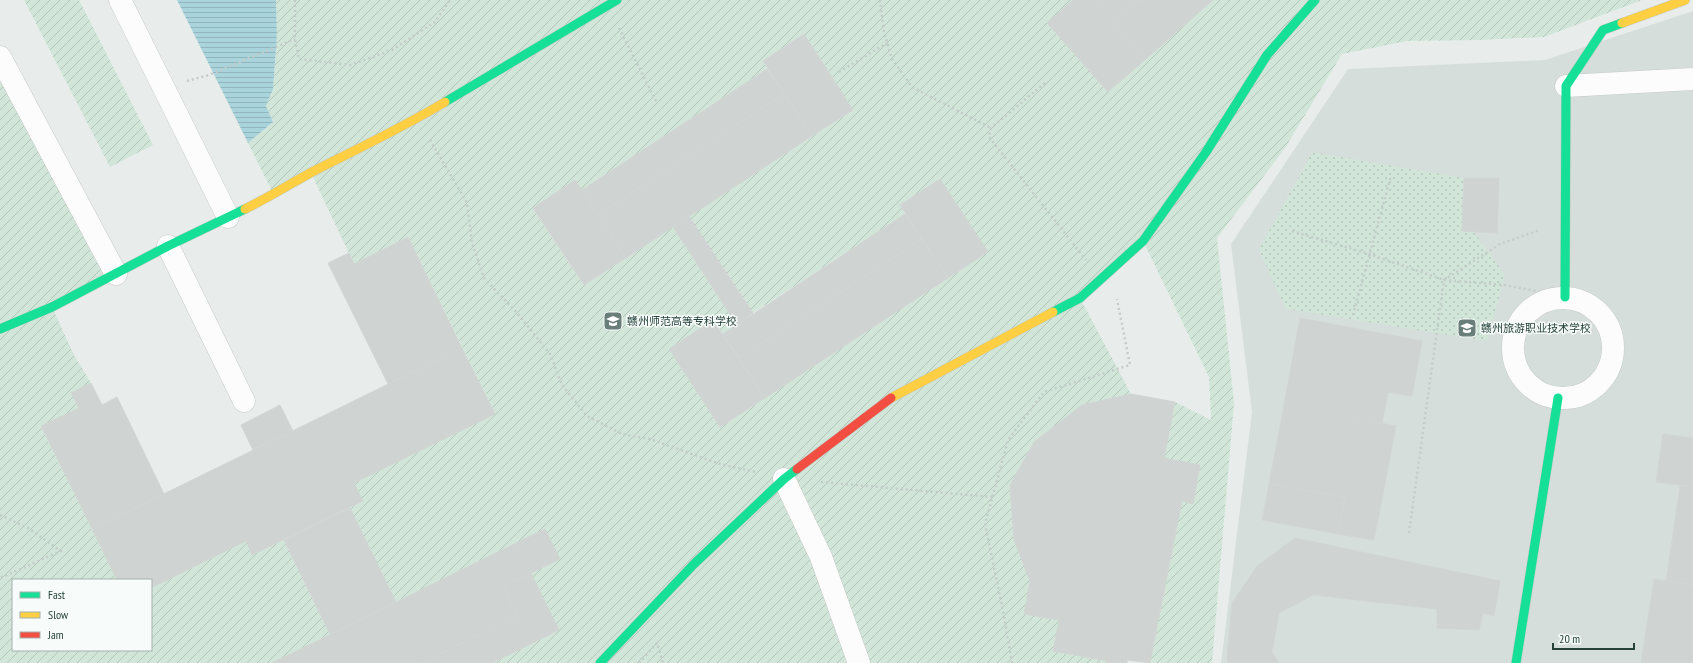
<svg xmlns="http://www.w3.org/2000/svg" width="1693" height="663" font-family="'PT Sans Narrow','Noto Sans SC',sans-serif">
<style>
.built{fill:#d6dedb}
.grass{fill:url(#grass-dots)}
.garden{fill:url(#garden-furrows);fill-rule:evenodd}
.water{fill:url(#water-rules)}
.building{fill:#cfd4d2;stroke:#d1d6d4}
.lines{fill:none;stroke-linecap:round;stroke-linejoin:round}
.street-casing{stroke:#c5cac8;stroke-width:23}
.fast-casing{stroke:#c3cbc8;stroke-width:10}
.slow-casing{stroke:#c3cbc8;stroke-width:10}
.jam-casing{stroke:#c3cbc8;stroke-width:10}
.path{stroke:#c3ccca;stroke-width:2.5;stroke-dasharray:2 3;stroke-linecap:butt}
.street{stroke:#fcfcfc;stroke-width:22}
.fast{stroke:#16e098;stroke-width:9}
.slow{stroke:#ffcf43;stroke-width:9}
.jam{stroke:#f24e42;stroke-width:9}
.labels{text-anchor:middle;stroke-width:3;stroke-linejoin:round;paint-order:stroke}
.poi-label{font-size:11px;fill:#24423a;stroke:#f7fbf9;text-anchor:start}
</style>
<defs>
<pattern id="grass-dots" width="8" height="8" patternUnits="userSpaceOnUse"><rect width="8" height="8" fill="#d1e6d8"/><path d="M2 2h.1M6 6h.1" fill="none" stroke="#b3c6ba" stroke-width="1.8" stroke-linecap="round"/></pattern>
<pattern id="garden-furrows" width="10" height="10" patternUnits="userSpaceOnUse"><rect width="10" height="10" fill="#d1e6d8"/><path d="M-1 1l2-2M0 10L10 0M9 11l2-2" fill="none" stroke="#b3c6ba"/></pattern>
<pattern id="water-rules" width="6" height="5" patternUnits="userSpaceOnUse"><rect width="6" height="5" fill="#a9d4db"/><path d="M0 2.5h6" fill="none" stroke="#91b7bd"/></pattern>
</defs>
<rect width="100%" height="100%" fill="#e8edeb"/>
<!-- built -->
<path class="built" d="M1693 11V663H1221L1252 412 1231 244 1348 69 1545 60Z"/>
<!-- grass -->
<path class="grass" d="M1312 152 1464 178 1462 231 1474 232 1505 275 1487 341 1286 309 1259 250Z"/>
<!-- garden -->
<path class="garden" d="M24 0H79L153 145 110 167Z
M276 0H1073L1047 23 1108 92 1213 0H1642L1544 37 1480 40 1407 41 1342 54 1285 148 1217 238 1234 403 1212 663H1150L1182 501 1193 503 1200 466 1164 458 1175 402 1211 420 1209 377 1143 241 1080 298 1131 394 1082 405 1030 581 1024 614 1059 620 1053 651 1107 661 1106 663H492L559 630 531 573 560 559 545 529 396 602 350 508 363 501 354 483 495 413 408 237 354 264 311 173 274 195 248 143 273 122 266 106 273 89 277 35ZM804 34 853 110 689 216 753 313 905 214 900 205 940 179 988 252 720 427 669 349 713 320 723 334 737 325 673 227 584 285 533 208 575 180 582 190 767 69 763 61Z
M0 57 116 274 52 307 74 355 91 383 71 393 79 408 41 427 117 580H13V650H151V588L246 541 252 555 284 540 330 634 272 663H0Z"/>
<!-- water -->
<path class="water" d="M177 0H276L277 35 273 89 266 106 273 122 248 143Z"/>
<!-- building -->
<path class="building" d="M1073 0H1095L1146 59 1108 92 1047 23Z
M1097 0H1140L1114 23 1096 1Z
M1140 0H1213L1146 59 1114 23Z
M804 34 853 110 812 136 763 61Z
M767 69 784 94 598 215 582 190Z
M784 94 812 136 626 258 598 215Z
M1464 178H1499L1497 233 1462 231Z
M940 179 988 252 948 278 900 205Z
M575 180 626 258 584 285 533 208Z
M905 214 922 239 739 358 723 334Z
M689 216 753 313 737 325 673 227Z
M408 237 462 348 388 384 328 263 349 253 354 264Z
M922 239 948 278 765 398 739 358Z
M1300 318 1422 341 1412 396 1388 392 1382 423 1284 405Z
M713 320 765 398 720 427 669 349Z
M462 348 495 414 354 483 363 501 252 555 246 541 151 588V580H117L92 529Z
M91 383 102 405 117 397 164 494 92 529 41 426 79 408 71 393Z
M1131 394 1175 402 1164 458 1200 465 1193 504 1182 501 1150 663 1127 660V663H1106L1107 661 1053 651 1059 620 1024 614 1030 581 1014 540 1010 485 1034 442 1082 405Z
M280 405 293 431 253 450 241 425Z
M1284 405 1360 419 1345 497 1269 484Z
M1360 419 1396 426 1381 504 1345 497Z
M1663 434 1693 438V487L1656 482Z
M1269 484 1345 497 1338 534 1262 520Z
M1680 486 1693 487V585L1666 581Z
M1345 497 1381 504 1374 540 1338 534Z
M350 508 396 602 330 634 284 540Z
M545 529 560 559 531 573 516 543Z
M1295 538 1500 581 1494 616 1483 613 1479 630 1437 628V609L1313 595 1279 613 1272 652 1279 663H1228L1227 657 1232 603 1257 566Z
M516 543 531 573 503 587 518 616 422 663H272Z
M531 573 559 630 492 663H422L518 616 503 587Z
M1654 579 1693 585V663H1641Z"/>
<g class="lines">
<!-- street casing -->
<g class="street-casing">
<path id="street" d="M120 0 228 217
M0 57 116 274
M1566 86 1693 79
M168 246 244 401
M1513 348a50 50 0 1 1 100 0a50 50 0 1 1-100 0Z
M784 479 821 557 859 663"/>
</g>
<!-- fast casing -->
<g class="fast-casing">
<path id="fast" d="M445 102 617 0
M1565 297 1566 86 1603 30 1622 23
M1053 312 1080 298 1143 241 1206 152 1267 55 1315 0
M0 329 52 307 168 246 245 209
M600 663 694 564 784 479 797 469
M1516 663 1558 398"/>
</g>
<!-- slow casing -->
<g class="slow-casing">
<path id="slow" d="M1622 23 1685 0
M245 209C268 198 290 184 312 172 357 149 402 128 445 102
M891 398 1053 312"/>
</g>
<!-- jam casing -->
<g class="jam-casing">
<path id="jam" d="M797 469 891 398"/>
</g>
<!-- path -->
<path class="path" d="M295 0V39L299 59 350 65 392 50 435 22 450 0
M880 0 884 32 892 59 912 87 991 128
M619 28 657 103
M839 72 887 43
M187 81 209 75 295 39
M1045 83 991 128 989 137 1086 260
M430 140 467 203 472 243 484 278 518 314 550 354 562 385 587 416 622 434 650 439 720 464 755 472
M1292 231 1369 254 1444 280 1505 285 1541 292
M1353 315 1391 176
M821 482 992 497
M0 515 28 528 61 551 0 578
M1409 533 1444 280 1500 244 1540 230
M639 663 657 643 663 663
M1012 663 1004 616 985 524 1008 440 1044 392 1130 365 1117 299"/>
<!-- street -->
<use href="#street" class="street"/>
<!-- fast -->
<use href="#fast" class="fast"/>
<!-- slow -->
<use href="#slow" class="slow"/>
<!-- jam -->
<use href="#jam" class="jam"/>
</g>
<!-- icons -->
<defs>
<g id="university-square" transform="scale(1)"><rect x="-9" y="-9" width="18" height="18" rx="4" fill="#697e78" stroke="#f7fbf9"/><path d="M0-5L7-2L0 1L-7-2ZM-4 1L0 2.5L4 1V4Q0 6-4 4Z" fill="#fff"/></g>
<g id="school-square" transform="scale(1)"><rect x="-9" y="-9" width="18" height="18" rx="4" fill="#697e78" stroke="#f7fbf9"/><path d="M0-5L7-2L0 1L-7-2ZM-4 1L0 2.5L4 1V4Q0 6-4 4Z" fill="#fff"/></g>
</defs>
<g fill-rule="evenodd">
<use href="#university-square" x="613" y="321"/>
<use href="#school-square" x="1467" y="328"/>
</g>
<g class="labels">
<!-- poi labels -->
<g class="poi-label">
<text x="627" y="325">赣州师范高等专科学校</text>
<text x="1481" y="332">赣州旅游职业技术学校</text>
</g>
</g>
<!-- legend -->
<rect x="12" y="579" width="140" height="72" fill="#f7fbf9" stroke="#a3b1ad"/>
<rect x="20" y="592" width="20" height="6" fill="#16e098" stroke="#a3b1ad"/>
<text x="48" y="599" font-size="12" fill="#24423a">Fast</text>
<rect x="20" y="612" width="20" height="6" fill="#ffcf43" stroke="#a3b1ad"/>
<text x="48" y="619" font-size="12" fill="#24423a">Slow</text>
<rect x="20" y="632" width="20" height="6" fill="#f24e42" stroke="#a3b1ad"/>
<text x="48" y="639" font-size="12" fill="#24423a">Jam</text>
<!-- scale -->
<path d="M1553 643v6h81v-6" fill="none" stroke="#24423a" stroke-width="2"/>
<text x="1559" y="643" font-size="12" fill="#24423a" stroke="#f7fbf9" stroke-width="3" paint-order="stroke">20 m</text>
</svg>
